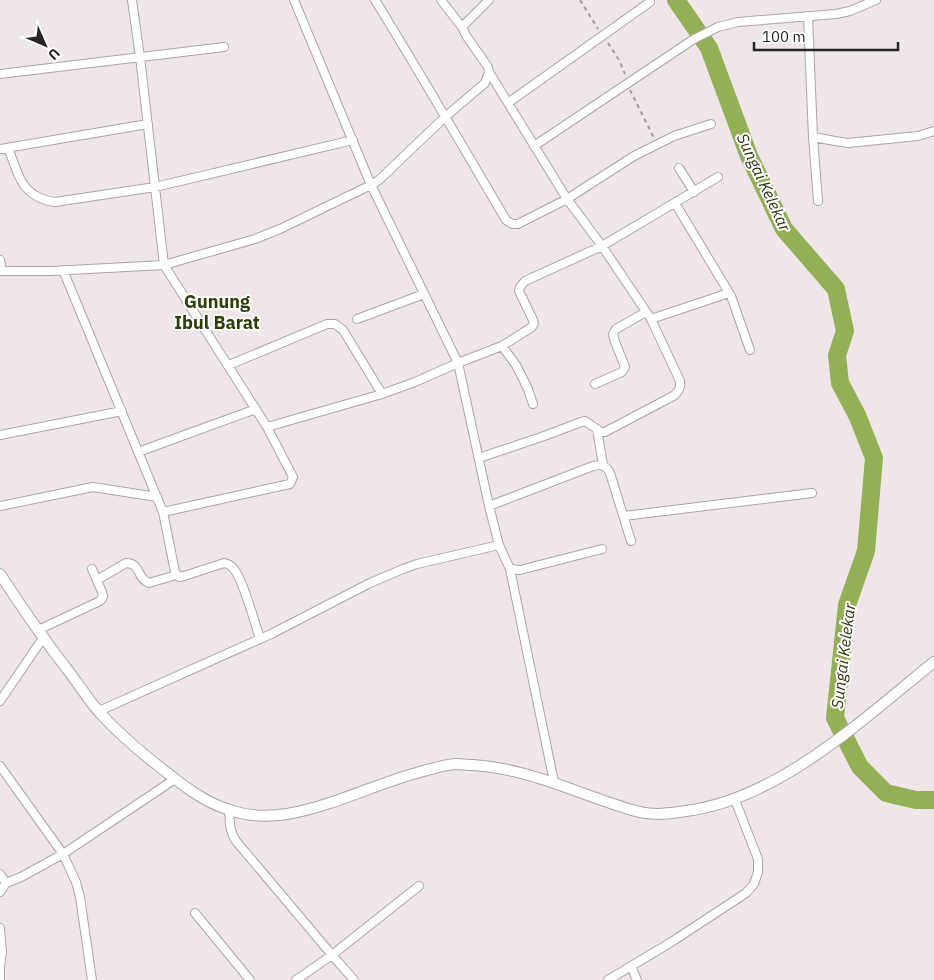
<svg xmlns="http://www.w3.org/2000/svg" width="934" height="980" font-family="'IBM Plex Sans',sans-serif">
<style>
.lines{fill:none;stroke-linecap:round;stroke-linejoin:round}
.river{stroke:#94b054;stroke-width:18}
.street-casing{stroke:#ada4a7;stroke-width:10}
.secondary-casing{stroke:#ada4a7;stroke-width:12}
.path{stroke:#a49d9f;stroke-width:2;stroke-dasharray:4 4;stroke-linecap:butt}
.street{stroke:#fff;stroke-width:8}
.secondary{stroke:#fff;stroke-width:10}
.labels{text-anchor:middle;stroke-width:4;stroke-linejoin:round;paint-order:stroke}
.water-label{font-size:16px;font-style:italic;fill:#2d3912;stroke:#fff}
.quarter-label{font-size:18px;font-weight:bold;fill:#2e3d03;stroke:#fff}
</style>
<rect width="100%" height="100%" fill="#efe6e9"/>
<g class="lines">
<!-- river -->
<path class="river" d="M676 0 709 48 749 156 784 229 836 289 845 331 837 355 840 383 857 415 874 458 866 551 847 605 835 718 860 767 886 793 916 800H934"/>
<!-- street casing -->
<g class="street-casing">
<path id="street" d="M132 0 140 57 164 265 267 427 293 477 290 484 163 512
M375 0C420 73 463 147 506 220L512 224H518L567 199 634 156 674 136 711 124
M441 0 462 27
M808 16 813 137 818 201
M0 74 224 47
M508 103 650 2
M813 137 835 141 848 143 918 136 934 131
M534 146 694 39 718 27 738 22 836 14 850 11 876 0
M8 148C12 157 18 178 24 185 31 195 44 201 55 202L155 187 353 140
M0 149 148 124
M679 168 694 192
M675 203 731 296 750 350
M0 260 2 271
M63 270 163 512 175 572 179 577 184 576 224 563C227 564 229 564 231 566 242 574 255 624 260 639
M0 271H51L164 265 255 239 280 229 371 185 379 180 445 117 485 83 489 72 488 67 467 37 462 27 489 0
M357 319 424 294
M651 319 729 293
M502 346 516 365 528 389 533 404
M229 365 327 324H335L343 330 382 394
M595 384 622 372 625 367 614 339 613 334 616 329 646 312
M267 427 382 394 415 382 458 363 502 346 532 327 534 323 533 320 519 291 520 287 525 281 602 246 718 177
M597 429 603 465
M0 435 122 411
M138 452 256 409
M479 458 547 435 581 422 585 421 601 432H605L675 395C679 390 681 387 680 381L651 319 602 246 567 199 489 72
M0 506 93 487 157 497
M489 506 593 466C601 464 606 465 610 473L631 541
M624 516 812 493
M499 545 510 569 554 782
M510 569 520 570 602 549
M97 580 126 563C141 563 136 578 149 583L176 575
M38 630 100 601 103 597 102 592 92 569
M0 701 43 638
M99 711 271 634 370 583 403 569 417 564 499 545 489 506 458 363 371 185 294 0
M0 766 63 854 76 882 80 897 92 980
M229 810C230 821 229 831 236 841L332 955 354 980
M0 874 6 883 21 877 63 854 175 779
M0 892 6 883
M195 913 250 980
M0 928 2 952 0 967V980
M631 966 637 980
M296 980 332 955 419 886
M608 980 673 941 746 893 754 884 758 872V859L735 800"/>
</g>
<!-- secondary casing -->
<g class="secondary-casing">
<path id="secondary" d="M0 574C22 608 45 641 70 673 80 686 89 701 100 713 121 736 145 756 170 775 188 789 205 802 227 809 245 816 267 817 287 814 330 807 371 786 413 774 427 770 442 765 456 764 461 764 467 765 473 765 531 769 578 794 632 810 651 816 667 814 686 811 779 799 863 719 934 662"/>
</g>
<!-- path -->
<path class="path" d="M580 0 598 29
M608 43 619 60 625 74
M630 90 654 138"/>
<!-- street -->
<use href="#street" class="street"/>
<!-- secondary -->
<use href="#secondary" class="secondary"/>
</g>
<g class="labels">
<!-- water labels -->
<g class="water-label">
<text transform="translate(764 182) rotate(65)" y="6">Sungai Kelekar</text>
<text transform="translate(843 656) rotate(-83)" y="6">Sungai Kelekar</text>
</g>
<!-- quarter labels -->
<g class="quarter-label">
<text x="217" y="308">Gunung<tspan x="217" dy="21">Ibul Barat</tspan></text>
</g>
</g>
<!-- north arrow -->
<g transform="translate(45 45) rotate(135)" stroke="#ffffff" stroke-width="4" paint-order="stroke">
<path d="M0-4L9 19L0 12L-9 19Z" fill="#272425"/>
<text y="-8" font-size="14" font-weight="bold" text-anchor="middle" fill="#272425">U</text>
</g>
<!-- scale -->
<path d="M754 42v8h144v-8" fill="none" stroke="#272425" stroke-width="2.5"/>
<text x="762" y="42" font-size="15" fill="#272425" stroke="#ffffff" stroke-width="4" paint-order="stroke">100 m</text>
</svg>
